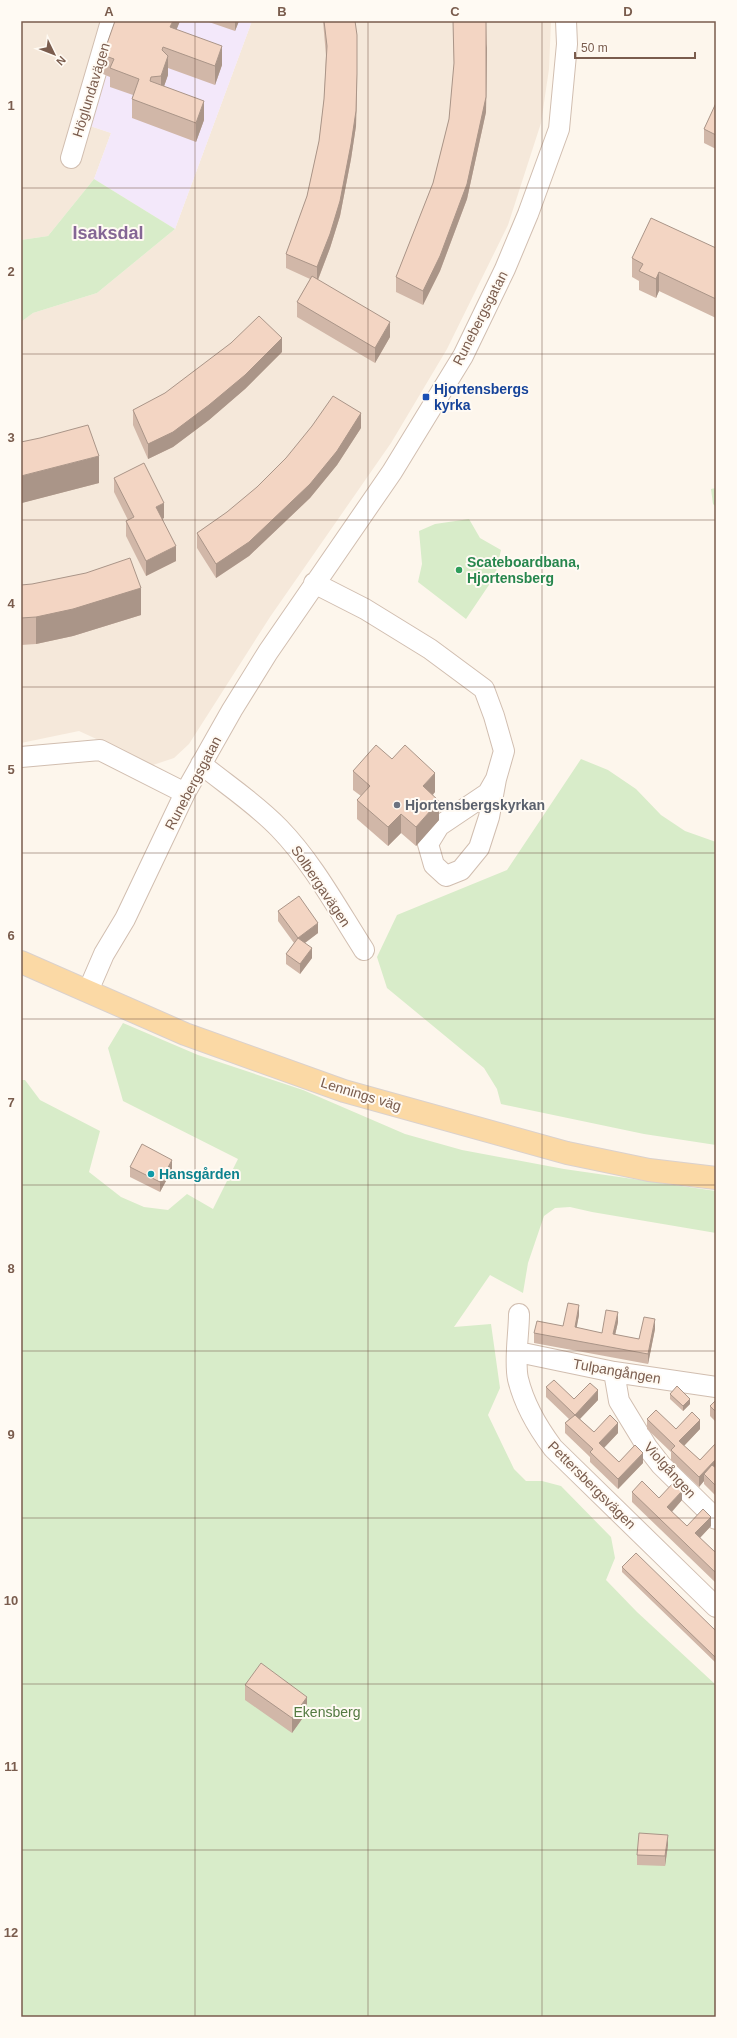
<svg xmlns="http://www.w3.org/2000/svg" width="737" height="2038" font-family="Helvetica,sans-serif">
<style>
.residential{fill:#f5e8da}
.education{fill:#f3e8fa}
.green{fill:#d8ecc9}
.lines{fill:none;stroke-linecap:round;stroke-linejoin:round}
.minor-casing{stroke:#d1beb0;stroke-width:22}
.major-casing{stroke:#dad1cd;stroke-width:24}
.minor{stroke:#fff;stroke-width:20}
.major{stroke:#fbd9a5;stroke-width:22}
.wall{fill:#d1b7a8}
.shaded-wall{fill:#aa9588}
.building{fill:#f3d5c3;stroke:#aa9588}
.grid{fill:none;stroke:#7a5c4d;stroke-width:1;stroke-opacity:0.55}
.transit-dot{fill:#1a4fb4;stroke:#fffaf3;stroke-width:1.5}
.leisure-dot{fill:#2e9e5b;stroke:#fffaf3;stroke-width:1.5}
.worship-dot{fill:#6b7280;stroke:#fffaf3;stroke-width:1.5}
.culture-dot{fill:#0f9aa8;stroke:#fffaf3;stroke-width:1.5}
.labels{text-anchor:middle;stroke-width:4;stroke-linejoin:round;paint-order:stroke}
.street-label{font-size:14px;fill:#7a5c4d;stroke:#fffaf3}
.transit-label{font-size:14px;font-weight:bold;fill:#164399;stroke:#fffaf3;text-anchor:start}
.leisure-label{font-size:14px;font-weight:bold;fill:#27864d;stroke:#fffaf3;text-anchor:start}
.worship-label{font-size:14px;font-weight:bold;fill:#5b616d;stroke:#fffaf3;text-anchor:start}
.culture-label{font-size:14px;font-weight:bold;fill:#0d838f;stroke:#fffaf3;text-anchor:start}
.park-label{font-size:14px;fill:#537a41;stroke:#fffaf3}
.district-label{font-size:18px;font-weight:bold;fill:#846695;stroke:#fffaf3}
.neatline{fill:none;stroke:#7a5c4d;stroke-width:1.5}
.grid-label{font-size:13px;text-anchor:middle;font-weight:bold;fill:#7a5c4d}
</style>
<rect width="100%" height="100%" fill="#fdf6ec"/>
<!-- residential -->
<path class="residential" d="M21 21H118L84 124 111 133 94 179 48 236 21 240Z
M252 21H551L549 69 541 123 508 225 447 349 391 443 270 617 189 744 174 758 153 765 79 731 21 743V322L33 313 97 293 175 229Z"/>
<!-- education -->
<path class="education" d="M118 21H252L175 229 94 179 111 133 84 124Z"/>
<!-- green -->
<path class="green" d="M94 179 175 229 97 293 33 313 21 322V240L48 236Z
M716 488V507L713 504 711 489Z
M469 519 480 538 501 550 495 576 466 619 418 582 422 564 419 531 435 524Z
M581 759 608 770 636 789 661 815 685 831 716 842V1145L644 1134 501 1104 497 1089 484 1068 387 988 377 957 397 915 507 870Z
M123 1023 198 1055 303 1090 405 1134 462 1150 564 1169 716 1191V1233L592 1212 570 1207 555 1208 544 1216 528 1263 523 1293 490 1275 454 1327 491 1324 500 1388 488 1415 514 1469 526 1481H542L561 1486 611 1537 615 1558 606 1580 637 1612 716 1685V2017H21V1080H25L40 1100 100 1131 89 1172 121 1197 144 1207 168 1210 187 1194 213 1209 238 1159 123 1101 108 1048Z"/>
<g class="lines">
<!-- minor casing -->
<g class="minor-casing">
<path id="minor" d="M71 158 111 21
M314 583 365 609 430 649 484 689 494 716 504 751 496 779 488 793 439 826 428 844 434 865 446 876 461 870 479 848 489 817 496 779
M21 757 100 750 185 793
M201 764C227 785 256 804 279 828 313 863 337 908 364 950
M88 991 104 954 125 919 185 793 232 710 268 652 392 472 463 356 478 325 505 269 528 214 559 129 567 44 566 21
M519 1314C519 1333 514 1361 518 1379 524 1404 538 1428 553 1448L716 1607
M518 1352 614 1372 716 1387
M614 1372 619 1401 647 1447 661 1465 716 1519"/>
</g>
<!-- major casing -->
<g class="major-casing">
<path id="major" d="M21 962 185 1034 344 1091 567 1153 649 1170 716 1178"/>
</g>
<!-- minor -->
<use href="#minor" class="minor"/>
<!-- major -->
<use href="#major" class="major"/>
</g>
<!-- wall -->
<path class="wall" d="M115 21H180L176 30 222 65 215 85 168 68V75L164 86 204 120 196 142 132 118V99L133 95 110 87V77L103 74V55Z
M206 21H239L235 31Z
M323 21H355L357 89 356 126 351 159 340 216 330 248 318 280 390 337 375 363 297 317V302L310 279 286 268V254L307 196 319 141 324 99 326 56Z
M453 21H486L487 44 486 112 467 199 440 271 423 305 396 292V277L433 183 449 119 454 66Z
M716 103V149L704 143V129Z
M716 248V318L659 291 656 298 639 290V281L632 277V258Z
M282 352 245 389 209 420 173 447 148 459 133 425V410Z
M361 428 337 465 310 498 249 556 216 578 197 548V533Z
M21 442 99 483 21 503Z
M114 478 164 518 162 519 176 561 146 576 126 536V521L128 520 114 492Z
M21 585 141 615 73 636 36 644 21 645Z
M392 759 435 792 433 795 439 820 416 846 401 833 388 846 357 819V800L361 796 353 790V771Z
M278 911 318 933 305 943 312 958 300 974 286 964V954L294 943 278 921Z
M130 1167 172 1170 160 1192 130 1177Z
M579 1315 576 1328 602 1333 618 1322 615 1335 639 1339 655 1329 648 1364 534 1343V1333L563 1326Z
M546 1387 574 1399 598 1400 580 1419 594 1432 618 1433 604 1448 619 1462 643 1463 618 1489 590 1462V1457L565 1433V1423L569 1419 546 1397Z
M670 1394 690 1404 683 1411 670 1399Z
M716 1400V1422L710 1416V1406Z
M647 1419 676 1429H700L684 1446 700 1460 716 1443V1496L704 1484V1481L699 1487 671 1460V1452L647 1429Z
M632 1492 659 1498 682 1500 672 1512 687 1526H711L700 1538 715 1552 716 1551V1583L632 1502Z
M622 1567 716 1631V1663L622 1572Z
M245 1685 307 1712 292 1733 245 1700Z
M668 1845 665 1866 637 1865V1855Z"/>
<!-- shaded-wall -->
<path class="shaded-wall" d="M173 21H180L170 46V27Z
M235 21H239L235 31Z
M487 44 486 112 467 199 440 271 423 305V291Z
M222 46V65L215 85V66Z
M168 56V75L161 95V76Z
M357 74 356 126 351 159 340 216 330 248 317 282V267Z
M204 101V120L196 142V123Z
M659 272V291L656 298V279Z
M390 322V337L375 363V348Z
M282 338V352L245 389 209 420 173 447 148 459V444Z
M361 413V428L337 465 310 498 249 556 216 578V564Z
M99 456V483L22 503V476Z
M164 503V518L156 522V507Z
M176 546V561L146 576V561Z
M141 588V615L73 636 36 644V617Z
M435 773V792L423 805V786Z
M439 801V820L416 846V827Z
M401 814V833L388 846V827Z
M318 923V933L298 948V938Z
M312 948V958L300 974V964Z
M172 1160V1170L160 1192V1182Z
M579 1305V1315L575 1337V1327Z
M618 1312V1322L613 1344V1334Z
M655 1319V1329L648 1364V1354Z
M598 1390V1400L575 1424V1415Z
M690 1399V1404L683 1411V1406Z
M700 1420V1429L679 1451V1441Z
M618 1423V1433L599 1453V1443Z
M643 1453V1463L618 1489V1479Z
M716 1459V1469L704 1474V1481L699 1487V1477Z
M682 1491V1500L667 1517V1507Z
M711 1517V1526L695 1543V1533Z
M307 1697V1712L292 1733V1718Z
M668 1835V1845L665 1866V1856Z"/>
<!-- building -->
<path class="building" d="M115 21H173L170 27 222 46 215 66 163 47 162 50 168 56 161 76 151 77 150 81 204 101 196 123 132 99 139 79 110 68 114 59 103 55Z
M324 21H355L357 35V74L356 111 351 144 340 201 330 234 317 267 286 254 307 196 319 141 324 99 327 46Z
M453 21H486V97L467 184 440 256 423 291 396 277 433 183 449 119 454 63Z
M716 103V135L704 129Z
M651 218 716 248V299L659 272 656 279 639 271 643 264 632 258Z
M312 276 390 322 375 348 297 302Z
M259 316 282 338 245 375 209 405 173 432 148 444 133 410 165 393 231 343Z
M333 396 361 413 337 451 310 484 249 542 216 564 197 533 227 512 257 487 286 458 312 426Z
M88 425 99 456 21 476V442L40 438Z
M144 463 164 503 156 507 176 546 146 561 126 521 134 517 114 478Z
M130 558 141 588 73 609 36 617 21 618V585L32 584 86 573Z
M376 745 392 759 405 745 435 773 423 786 439 801 416 827 401 814 388 827 357 800 370 786 353 771Z
M299 896 318 923 298 938 312 948 300 964 286 954 298 938 278 911Z
M142 1144 172 1160 160 1182 130 1167Z
M568 1303 579 1305 575 1327 602 1333 606 1310 618 1312 613 1334 639 1339 644 1317 655 1319 648 1354 534 1333 537 1321 563 1326Z
M554 1380 574 1399 590 1383 598 1390 575 1415 594 1432 610 1415 618 1423 599 1443 619 1462 635 1445 643 1453 618 1479 590 1452 593 1449 565 1423 575 1415 546 1387Z
M677 1386 690 1399 683 1406 670 1394Z
M716 1400V1412L710 1406Z
M656 1410 676 1429 692 1412 700 1420 679 1441 700 1460 716 1443V1459L699 1477 671 1450 675 1446 647 1419Z
M712 1465 716 1468V1486L704 1474Z
M642 1481 659 1498 674 1482 682 1491 667 1507 687 1526 703 1509 711 1517 695 1533 715 1552 716 1551V1573L632 1492Z
M636 1553 716 1631V1658L622 1567Z
M261 1663 307 1697 292 1718 245 1685Z
M639 1833 668 1835 665 1856 637 1855Z"/>
<!-- grid -->
<path class="grid" d="M195 21V2017M368 21V2017M542 21V2017M21 188H716M21 354H716M21 520H716M21 687H716M21 853H716M21 1019H716M21 1185H716M21 1351H716M21 1518H716M21 1684H716M21 1850H716"/>
<!-- markers -->
<rect class="transit-dot" x="422" y="393" width="8" height="8" rx="2"/>
<circle class="leisure-dot" cx="459" cy="570" r="4"/>
<circle class="worship-dot" cx="397" cy="805" r="4"/>
<circle class="culture-dot" cx="151" cy="1174" r="4"/>
<g class="labels">
<!-- street labels -->
<g class="street-label">
<text transform="translate(91 90) rotate(-73)" y="5">Höglundavägen</text>
<text transform="translate(480 318) rotate(-63)" y="5">Runebergsgatan</text>
<text transform="translate(193 783) rotate(-62)" y="5">Runebergsgatan</text>
<text transform="translate(321 886) rotate(56)" y="5">Solbergavägen</text>
<text transform="translate(361 1094) rotate(17)" y="5">Lennings väg</text>
<text transform="translate(617 1371) rotate(10)" y="5">Tulpangången</text>
<text transform="translate(670 1470) rotate(48)" y="5">Violgången</text>
<text transform="translate(592 1485) rotate(45)" y="5">Pettersbergsvägen</text>
</g>
<!-- transit labels -->
<g class="transit-label">
<text x="434" y="394">Hjortensbergs<tspan x="434" dy="16">kyrka</tspan></text>
</g>
<!-- leisure labels -->
<g class="leisure-label">
<text x="467" y="567">Scateboardbana,<tspan x="467" dy="16">Hjortensberg</tspan></text>
</g>
<!-- worship labels -->
<g class="worship-label">
<text x="405" y="810">Hjortensbergskyrkan</text>
</g>
<!-- culture labels -->
<g class="culture-label">
<text x="159" y="1179">Hansgården</text>
</g>
<!-- park labels -->
<g class="park-label">
<text x="327" y="1717">Ekensberg</text>
</g>
<!-- district labels -->
<g class="district-label">
<text x="108" y="239">Isaksdal</text>
</g>
</g>
<!-- border -->
<rect width="737" height="2038" fill="none" stroke="#fffaf3" stroke-width="44"/>
<!-- north arrow -->
<g transform="translate(54 54) rotate(133)" stroke="#fffaf3" stroke-width="3" paint-order="stroke">
<path d="M0-3L7 15L0 10L-7 15Z" fill="#7a5c4d"/>
<text y="-6" font-size="11" font-weight="bold" text-anchor="middle" fill="#7a5c4d">N</text>
</g>
<!-- scale -->
<path d="M575 52v6h120v-6" fill="none" stroke="#7a5c4d" stroke-width="2"/>
<text x="581" y="52" font-size="12" fill="#7a5c4d" stroke="#fffaf3" stroke-width="3" paint-order="stroke">50 m</text>
<rect x="22" y="22" width="693" height="1994" class="neatline"/>
<g class="grid-label">
<text x="109" y="16">A</text>
<text x="282" y="16">B</text>
<text x="455" y="16">C</text>
<text x="628" y="16">D</text>
<text x="11" y="110">1</text>
<text x="11" y="276">2</text>
<text x="11" y="442">3</text>
<text x="11" y="608">4</text>
<text x="11" y="774">5</text>
<text x="11" y="940">6</text>
<text x="11" y="1107">7</text>
<text x="11" y="1273">8</text>
<text x="11" y="1439">9</text>
<text x="11" y="1605">10</text>
<text x="11" y="1771">11</text>
<text x="11" y="1937">12</text>
</g>
</svg>
